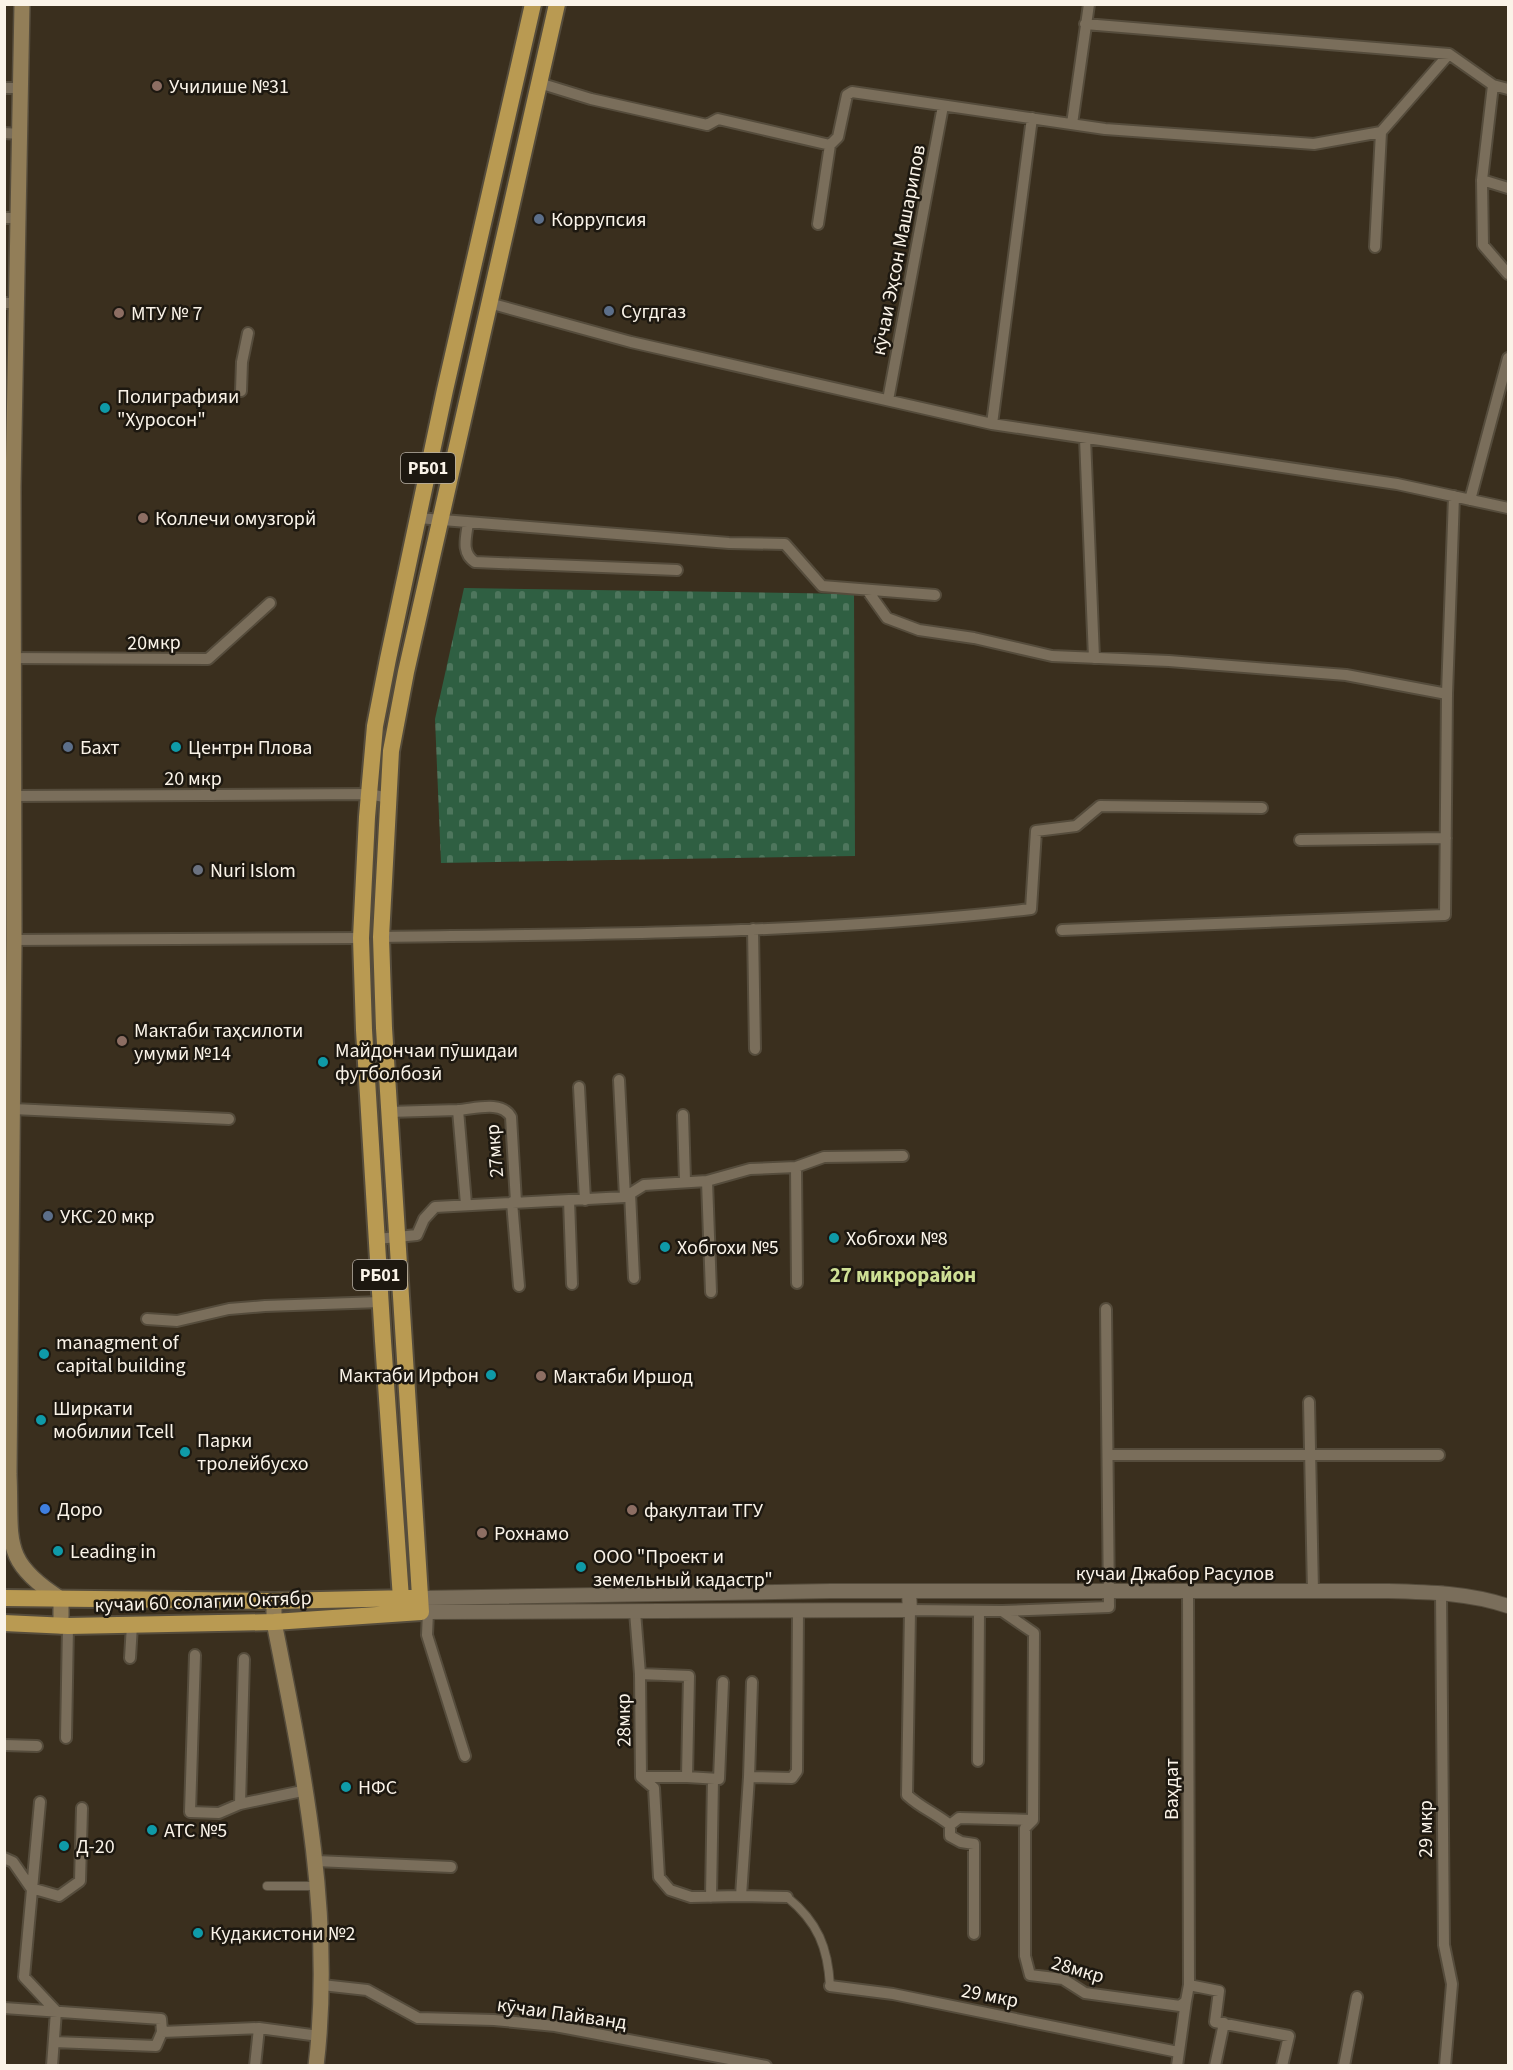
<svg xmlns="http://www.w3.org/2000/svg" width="1513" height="2070" font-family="'Source Sans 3',sans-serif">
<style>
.cemetery{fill:url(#cemetery-stones)}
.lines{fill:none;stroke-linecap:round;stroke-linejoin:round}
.pedestrian-casing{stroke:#554c3c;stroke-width:10}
.minor-casing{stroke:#554c3c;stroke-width:14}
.tertiary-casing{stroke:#554c3c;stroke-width:16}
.secondary-casing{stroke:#554c3c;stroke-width:18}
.trunk-casing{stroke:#554c3c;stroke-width:20}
.pedestrian{stroke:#7a6e5b;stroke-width:8}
.minor{stroke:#7a6e5b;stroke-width:10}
.tertiary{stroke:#7a6e5b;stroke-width:14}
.secondary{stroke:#927e58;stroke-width:15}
.trunk{stroke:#b99a52;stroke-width:16}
.education-dot{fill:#8d6e63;stroke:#1d1810;stroke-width:2}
.service-dot{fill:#5c6f8a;stroke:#1d1810;stroke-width:2}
.culture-dot{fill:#0f9aa8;stroke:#1d1810;stroke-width:2}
.worship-dot{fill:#6b7280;stroke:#1d1810;stroke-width:2}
.shop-dot{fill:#3f7fe0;stroke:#1d1810;stroke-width:2}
.labels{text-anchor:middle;stroke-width:5;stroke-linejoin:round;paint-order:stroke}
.shield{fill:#1d1810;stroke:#b8b1a7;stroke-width:1.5}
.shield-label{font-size:18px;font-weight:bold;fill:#faf3e8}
.poi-label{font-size:20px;fill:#faf3e8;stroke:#1d1810;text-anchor:start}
.street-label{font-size:20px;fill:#faf3e8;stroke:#1d1810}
.neighbourhood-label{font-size:21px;font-weight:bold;fill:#cfe095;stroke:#1d1810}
</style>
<defs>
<pattern id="cemetery-stones" width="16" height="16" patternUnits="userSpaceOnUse" patternTransform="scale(1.5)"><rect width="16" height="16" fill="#2f5f42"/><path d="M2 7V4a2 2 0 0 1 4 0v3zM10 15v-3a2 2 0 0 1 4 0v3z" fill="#4e765d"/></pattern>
</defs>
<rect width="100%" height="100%" fill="#3a2f1e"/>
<!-- cemetery -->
<path class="cemetery" d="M464 588 854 594 855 856 441 863 435 719Z"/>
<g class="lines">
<!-- pedestrian casing -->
<g class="pedestrian-casing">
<path id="pedestrian" d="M267 1886H317
M787 1897C818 1922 828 1948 830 1986"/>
</g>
<!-- minor casing -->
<g class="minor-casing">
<path id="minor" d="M1085 24 1449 54 1493 85 1482 180 1483 245 1508 274
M539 83 591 99 707 125 718 119 830 145 838 137 847 95 852 92 1105 129 1314 144 1381 132 1449 54
M1493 85 1508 89
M4 88H19
M1072 124 1089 4
M4 133 20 134
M1482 180 1508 188
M4 218H18
M818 224 830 145
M1375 247 1381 132
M4 303H17
M489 303 631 342 992 424 1397 484 1508 508
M241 391 242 362 248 333
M888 400 943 106
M992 424 1032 118
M1085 438 1094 658
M1470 500 1508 358
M418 518 729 543 785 544 822 586 935 595
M468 523C466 538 461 553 475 562L677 570
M867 590 887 618 919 630 974 638 1052 656 1169 661 1346 675 1447 694
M4 658 208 659 270 603
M13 796 369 794 389 798
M1300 840 1446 838
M753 929 755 1049
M1062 930 1445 915 1447 694 1454 496
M381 937C598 934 815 934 1031 909L1036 831 1076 826 1100 806 1262 808
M14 940 361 938
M619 1080 625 1197
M579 1087 585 1200
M13 1109 229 1119
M458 1110C474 1109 502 1100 511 1117L516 1202
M388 1112 458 1110 466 1204
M683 1115 685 1181
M796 1167 797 1283
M707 1181 711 1292
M630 1193 634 1278
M569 1200 572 1284
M512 1202 519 1286
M377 1239 417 1235 424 1219 435 1207 625 1197 644 1185 707 1181 750 1169 796 1167 824 1157 903 1156
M147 1319 177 1321 229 1309 265 1306 381 1302
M1309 1402 1313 1591
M1108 1455H1439
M1441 1592 1444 1945 1452 1984 1445 2066
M1002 1611 1109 1607 1106 1309
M428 1612 427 1635 465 1756
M635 1612 640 1674
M195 1655 190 1812 219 1813 240 1804 307 1790
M130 1658 132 1625
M723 1682 719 1779 687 1777 689 1676 640 1674 641 1777 654 1788 659 1877 670 1890 691 1897 741 1896 749 1777
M752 1682 749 1777 792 1778 797 1771 798 1610
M66 1738 68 1626
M4 1745 37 1746
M978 1761 979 1611
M642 1777H687
M40 1802 24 1977 56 2011 52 2066
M240 1804 244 1659
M1033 1820 1025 1828V1956L1030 1975 1063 1979 1085 1993 1180 2006 1186 2001 1189 1985 1188 1592
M950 1825C935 1813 921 1808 907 1795L910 1610 1002 1611 1034 1633 1033 1820 959 1818 950 1825V1836L961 1842 974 1844V1934
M4 1858 13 1862 31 1888 59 1896 80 1881 82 1808
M316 1861 451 1867
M741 1896 787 1897
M711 1897 713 1779
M322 1985 367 1990 418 2018 494 2020 555 2026 766 2066
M1189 1985 1219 1991 1215 2022 1289 2036 1282 2066
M830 1986 893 1994 1178 2052
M4 2008 161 2019 162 2032 156 2046 54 2042
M162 2032 259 2028 319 2036
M255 2066 259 2028
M1177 2066 1186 2001
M1215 2066 1224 2023
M1344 2066 1357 1997"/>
</g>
<!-- tertiary casing -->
<g class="tertiary-casing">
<path id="tertiary" d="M421 1598 831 1591H1388C1429 1592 1469 1593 1508 1606
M421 1612 910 1610 909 1593"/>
</g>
<!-- secondary casing -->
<g class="secondary-casing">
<path id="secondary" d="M22 4 13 487 14 940 9 1474C12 1540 0 1561 61 1599V1626
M274 1601V1622C303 1768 334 1916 316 2066"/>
</g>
<!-- trunk casing -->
<g class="trunk-casing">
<path id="trunk" d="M4 1598 274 1601 411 1598
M402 1613 383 1341 364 1030 361 938 367 817 375 726 388 659 445 390 533 4
M4 1623 68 1626 274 1622 421 1612 384 1028 381 937 391 751 406 672 557 4"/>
</g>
<!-- pedestrian -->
<use href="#pedestrian" class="pedestrian"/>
<!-- minor -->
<use href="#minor" class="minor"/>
<!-- tertiary -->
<use href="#tertiary" class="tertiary"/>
<!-- secondary -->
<use href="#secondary" class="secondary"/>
<!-- trunk -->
<use href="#trunk" class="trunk"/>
</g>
<!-- markers -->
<g class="education-dot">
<circle cx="157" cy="86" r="6"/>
<circle cx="119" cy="313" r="6"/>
<circle cx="143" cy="518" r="6"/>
<circle cx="122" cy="1041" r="6"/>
<circle cx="541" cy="1376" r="6"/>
<circle cx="632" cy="1510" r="6"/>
<circle cx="482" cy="1533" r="6"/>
</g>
<g class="service-dot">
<circle cx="539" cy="219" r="6"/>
<circle cx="609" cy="311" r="6"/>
<circle cx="68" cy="747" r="6"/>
<circle cx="48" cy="1216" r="6"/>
</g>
<g class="culture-dot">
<circle cx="105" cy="408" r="6"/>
<circle cx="176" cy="747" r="6"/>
<circle cx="323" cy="1062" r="6"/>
<circle cx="834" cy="1238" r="6"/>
<circle cx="665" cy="1247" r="6"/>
<circle cx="44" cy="1354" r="6"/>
<circle cx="491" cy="1375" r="6"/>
<circle cx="41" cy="1420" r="6"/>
<circle cx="185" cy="1452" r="6"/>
<circle cx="58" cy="1551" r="6"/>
<circle cx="581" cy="1567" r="6"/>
<circle cx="346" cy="1787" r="6"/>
<circle cx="152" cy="1830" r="6"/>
<circle cx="64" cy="1846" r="6"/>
<circle cx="198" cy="1933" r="6"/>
</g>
<circle class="worship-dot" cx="198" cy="870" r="6"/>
<circle class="shop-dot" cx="45" cy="1509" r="6"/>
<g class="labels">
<!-- shield labels -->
<g class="shield">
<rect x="401" y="453" width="54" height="30" rx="4.5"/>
<rect x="353" y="1260" width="54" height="30" rx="4.5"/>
</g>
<g class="shield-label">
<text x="428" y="474">РБ01</text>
<text x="380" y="1281">РБ01</text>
</g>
<!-- poi labels -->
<g class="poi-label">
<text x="169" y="93">Училише №31</text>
<text x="551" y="226">Коррупсия</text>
<text x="621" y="318">Сугдгаз</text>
<text x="131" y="320">МТУ № 7</text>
<text x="117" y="403">Полиграфияи<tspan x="117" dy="23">"Хуросон"</tspan></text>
<text x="155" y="525">Коллечи омузгорй</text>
<text x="80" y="754">Бахт</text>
<text x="188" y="754">Центрн Плова</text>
<text x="210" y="877">Nuri Islom</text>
<text x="134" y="1037">Мактаби таҳсилоти<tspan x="134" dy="23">умумӣ №14</tspan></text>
<text x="335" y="1057">Майдончаи пӯшидаи<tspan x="335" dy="23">футболбозӣ</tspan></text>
<text x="60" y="1223">УКС 20 мкр</text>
<text x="846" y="1245">Хобгохи №8</text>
<text x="677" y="1254">Хобгохи №5</text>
<text x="56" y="1349">managment of<tspan x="56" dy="23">capital building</tspan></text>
<text x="479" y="1382" text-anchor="end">Мактаби Ирфон</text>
<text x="553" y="1383">Мактаби Иршод</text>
<text x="53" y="1415">Ширкати<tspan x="53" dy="23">мобилии Tcell</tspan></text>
<text x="197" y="1447">Парки<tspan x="197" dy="23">тролейбусхо</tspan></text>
<text x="57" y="1516">Доро</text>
<text x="644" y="1517">факултаи ТГУ</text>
<text x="494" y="1540">Рохнамо</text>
<text x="70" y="1558">Leading in</text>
<text x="593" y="1563">ООО "Проект и<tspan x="593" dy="23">земельный кадастр"</tspan></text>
<text x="358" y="1794">НФС</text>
<text x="164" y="1837">АТС №5</text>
<text x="76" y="1853">Д-20</text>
<text x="210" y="1940">Кудакистони №2</text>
</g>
<!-- street labels -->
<g class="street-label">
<text transform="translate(898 250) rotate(-79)" y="7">кӯчаи Эҳсон Машарипов</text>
<text transform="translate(154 642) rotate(-1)" y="7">20мкр</text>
<text x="193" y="785">20 мкр</text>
<text transform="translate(494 1151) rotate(-95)" y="7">27мкр</text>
<text x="1175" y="1580">кучаи Джабор Расулов</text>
<text transform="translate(203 1601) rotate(-2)" y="7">кучаи 60 солагии Октябр</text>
<text transform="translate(623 1720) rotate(-91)" y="7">28мкр</text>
<text transform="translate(1171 1789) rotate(-90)" y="7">Ваҳдат</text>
<text transform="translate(1425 1829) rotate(-90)" y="7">29 мкр</text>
<text transform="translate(1078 1969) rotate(16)" y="7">28мкр</text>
<text transform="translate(990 1995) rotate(11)" y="7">29 мкр</text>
<text transform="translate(562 2013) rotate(8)" y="7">кӯчаи Пайванд</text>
</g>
<!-- neighbourhood labels -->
<g class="neighbourhood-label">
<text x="903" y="1282">27 микрорайон</text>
</g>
</g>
<!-- border -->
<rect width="1513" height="2070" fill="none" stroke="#faf3e8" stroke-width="12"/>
</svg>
